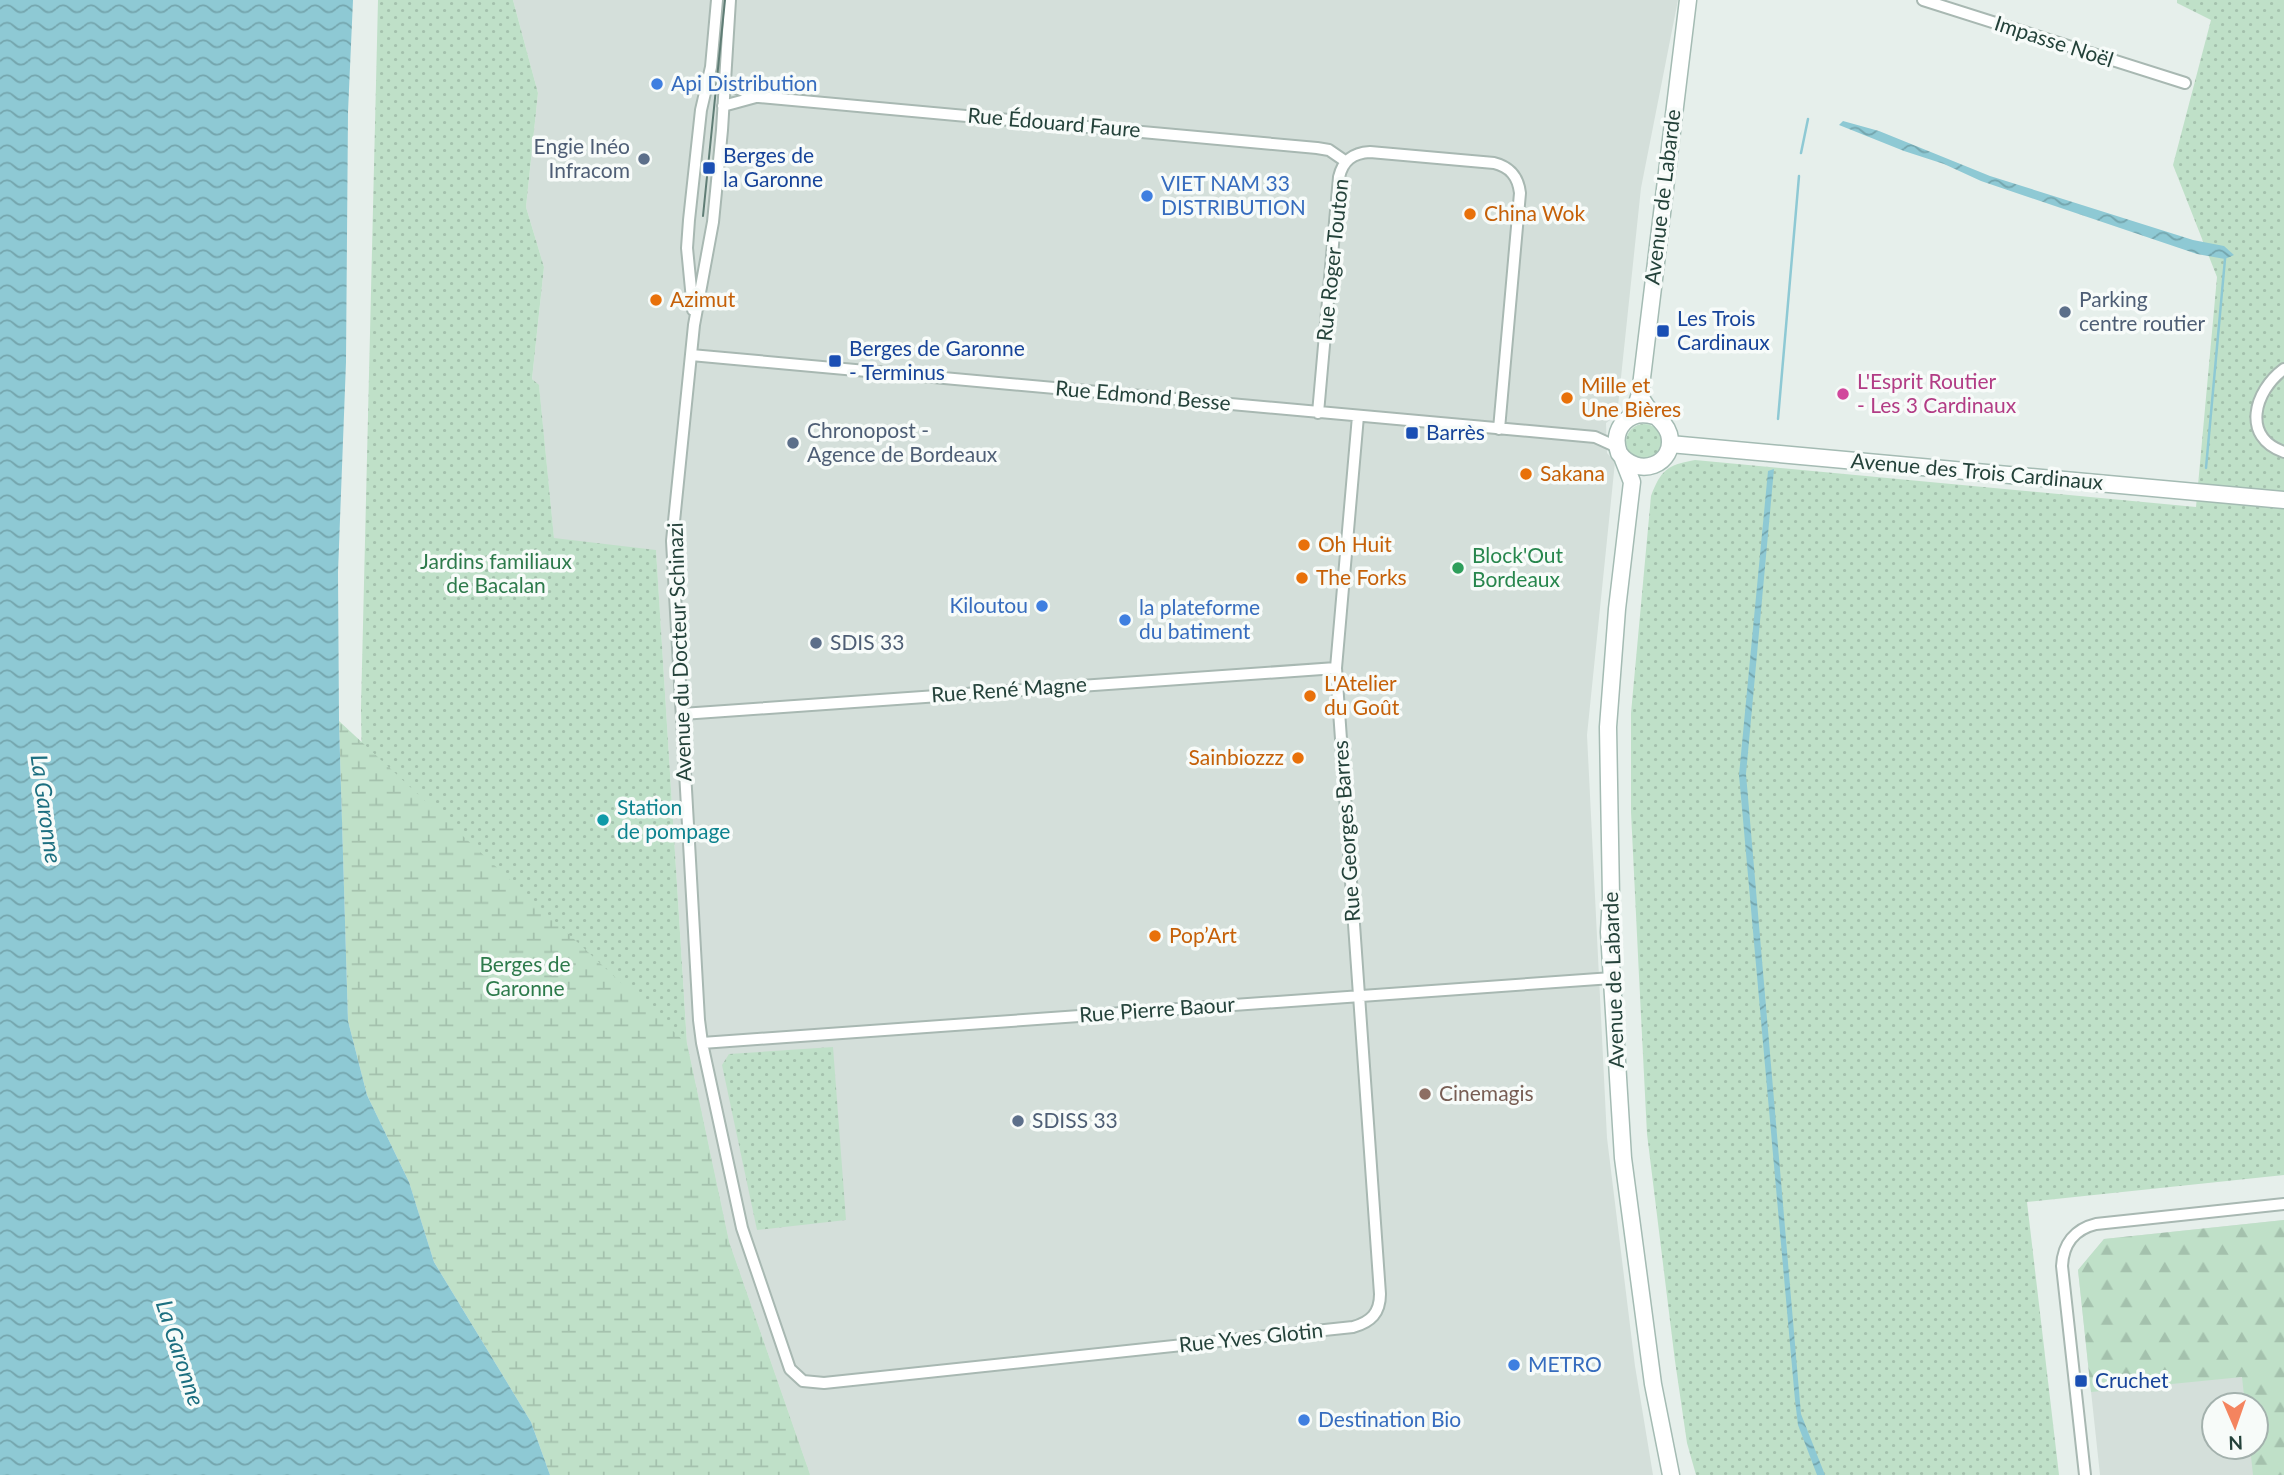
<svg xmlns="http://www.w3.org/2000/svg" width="2284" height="1475" font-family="Lato,sans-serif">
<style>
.built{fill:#d4dfda;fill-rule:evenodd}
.green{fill:url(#green-dots)}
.forest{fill:url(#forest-firs)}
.wetland{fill:url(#wetland-marsh)}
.water{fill:url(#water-waves)}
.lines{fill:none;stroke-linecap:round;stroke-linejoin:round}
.stream{stroke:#8ec9d4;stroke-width:2.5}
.street-casing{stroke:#a8b8b2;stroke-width:14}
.secondary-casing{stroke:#a4bbb3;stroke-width:19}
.street{stroke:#fff;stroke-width:10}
.secondary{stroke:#fff;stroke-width:16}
.tram{stroke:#5f7d75;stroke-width:2}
.shop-dot{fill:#3f7fe0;stroke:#f7fbf9;stroke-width:2.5}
.service-dot{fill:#5c6f8a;stroke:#f7fbf9;stroke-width:2.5}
.transit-dot{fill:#1a4fb4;stroke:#f7fbf9;stroke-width:2.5}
.food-dot{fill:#e8710a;stroke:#f7fbf9;stroke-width:2.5}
.hotel-dot{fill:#d1479c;stroke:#f7fbf9;stroke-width:2.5}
.leisure-dot{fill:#2e9e5b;stroke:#f7fbf9;stroke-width:2.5}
.culture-dot{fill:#0f9aa8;stroke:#f7fbf9;stroke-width:2.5}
.education-dot{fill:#8d6e63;stroke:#f7fbf9;stroke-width:2.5}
.labels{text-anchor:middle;stroke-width:7;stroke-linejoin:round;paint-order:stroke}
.street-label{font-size:21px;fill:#24423a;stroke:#f7fbf9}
.shop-label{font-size:21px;fill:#366cbe;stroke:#f7fbf9;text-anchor:start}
.service-label{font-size:21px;fill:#4e5e75;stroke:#f7fbf9;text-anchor:start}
.transit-label{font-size:21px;fill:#164399;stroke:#f7fbf9;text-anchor:start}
.food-label{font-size:21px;fill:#c56008;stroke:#f7fbf9;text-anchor:start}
.hotel-label{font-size:21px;fill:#b23c85;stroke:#f7fbf9;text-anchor:start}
.leisure-label{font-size:21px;fill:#27864d;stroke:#f7fbf9;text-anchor:start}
.park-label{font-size:21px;fill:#2d7a4b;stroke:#f7fbf9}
.culture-label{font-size:21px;fill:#0d838f;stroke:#f7fbf9;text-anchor:start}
.education-label{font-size:21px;fill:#785e54;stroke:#f7fbf9;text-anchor:start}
.water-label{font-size:23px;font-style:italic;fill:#1c6f80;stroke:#f7fbf9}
</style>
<defs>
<pattern id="green-dots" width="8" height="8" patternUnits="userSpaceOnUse" patternTransform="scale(1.75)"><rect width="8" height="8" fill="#bfe0c8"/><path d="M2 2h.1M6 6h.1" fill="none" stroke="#a4c1ad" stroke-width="1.8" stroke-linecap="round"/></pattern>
<pattern id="forest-firs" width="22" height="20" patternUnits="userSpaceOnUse" patternTransform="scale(1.75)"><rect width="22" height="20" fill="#bfe0c8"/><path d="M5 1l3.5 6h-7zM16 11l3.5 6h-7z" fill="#a4c1ad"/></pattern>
<pattern id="wetland-marsh" width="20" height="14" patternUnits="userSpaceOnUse" patternTransform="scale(1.75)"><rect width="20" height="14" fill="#bfe0c8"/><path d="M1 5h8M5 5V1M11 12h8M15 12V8" fill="none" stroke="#a4c1ad"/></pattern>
<pattern id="water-waves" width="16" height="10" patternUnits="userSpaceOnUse" patternTransform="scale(1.75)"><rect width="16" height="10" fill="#8ec9d4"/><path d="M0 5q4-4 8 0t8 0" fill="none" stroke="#74a5ad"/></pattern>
</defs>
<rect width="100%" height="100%" fill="#e6efeb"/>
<!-- built -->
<path class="built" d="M513 0H1678L1641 188 1617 415 1606 423 1607 453 1615 462 1587 735 1607 1138 1635 1366 1653 1475H810L729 1242 687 1044 656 551 554 539 539 386 532 379 544 267 526 207 538 93Z
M2284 1220V1475H2100L2078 1270 2104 1239ZM2214 1405H2256V1447H2214Z"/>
<!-- green -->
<path class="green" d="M378 0H513L538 93 526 207 544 267 532 379 539 385 554 538 656 550 687 1044 729 1242 810 1475 366 1014 361 708Z
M2177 0H2284V1175L2027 1202 2059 1475H1696L1687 1443 1675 1361 1647 1134 1639 976 1631 812V713L1651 496C1661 470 1667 465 1695 460L2196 507 2217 277 2173 165 2211 20 2177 3Z
M1626 442a18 18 0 1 1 36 0a18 18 0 1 1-36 0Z
M833 1047 846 1220 757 1230 722 1065 729 1054Z"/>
<!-- forest -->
<path class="forest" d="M2284 1220V1475H2253L2250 1447H2256V1405H2245L2242 1377 2091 1392 2078 1270 2104 1239Z"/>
<!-- wetland -->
<path class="wetland" d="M339 721 687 1044 729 1242 810 1475H550L531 1422 434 1262 409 1182 367 1095 348 1021Z"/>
<!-- water -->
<path class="water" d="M0 0H353L348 112 346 362 338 572 339 721 348 1021 367 1095 409 1182 434 1262 531 1422 550 1475H0Z
M1843 121 1879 131 1990 176 2193 240 2224 246 2234 255 2225 259 2197 254 1981 181 1944 164 1904 151 1839 125Z
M1774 469 1746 774 1801 1414 1825 1475H1817L1798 1425 1795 1400 1739 775 1768 471Z"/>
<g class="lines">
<!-- stream -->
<path class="stream" d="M1801 153 1808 119
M1778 419 1799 176
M2206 468 2225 259"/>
<!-- street casing -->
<g class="street-casing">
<path id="street" d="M730 0 722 130 713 222 694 325 672 541 699 1020 702 1043 742 1228 790 1369 803 1381 824 1383 1353 1327C1371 1322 1380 1313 1380 1294L1336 668 1358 416
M1923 0 2185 83
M724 83 759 97 1317 148 1329 150 1345 161
M723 106 756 97
M693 310 687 248 689 220 701 110 711 67 717 0
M691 355 1595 437 1617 447
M2284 369C2254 391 2241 437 2284 452
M1318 413 1339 177C1343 160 1353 153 1370 152L1494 163C1510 167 1518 176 1520 193L1499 429
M682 714 1336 668
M702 1043 1612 978
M2085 1475 2062 1266C2063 1244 2075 1229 2096 1224L2284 1204"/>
</g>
<!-- secondary casing -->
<g class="secondary-casing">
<path id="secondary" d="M1640 394C1646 414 1664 417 1669 434 1677 465 1637 479 1619 453 1610 429 1629 408 1654 416
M1629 418 1635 409 1640 394 1688 0
M1670 444 2284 500
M1623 459 1632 482 1617 609 1608 727 1611 897 1609 932 1623 1158 1653 1384 1671 1475"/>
</g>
<!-- street -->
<use href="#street" class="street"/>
<!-- secondary -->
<use href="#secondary" class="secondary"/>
<!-- tram -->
<path class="tram" d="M703 216 725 0"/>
</g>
<!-- markers -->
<g class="shop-dot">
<circle cx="657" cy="84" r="7"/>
<circle cx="1147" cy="196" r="7"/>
<circle cx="1042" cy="606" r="7"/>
<circle cx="1125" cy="620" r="7"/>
<circle cx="1514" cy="1365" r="7"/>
<circle cx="1304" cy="1420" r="7"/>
</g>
<g class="service-dot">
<circle cx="644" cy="159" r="7"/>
<circle cx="2065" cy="312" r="7"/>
<circle cx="793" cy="443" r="7"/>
<circle cx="816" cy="643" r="7"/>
<circle cx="1018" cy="1121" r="7"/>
</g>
<g class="transit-dot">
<rect x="702" y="161" width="14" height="14" rx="3.5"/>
<rect x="1656" y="324" width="14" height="14" rx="3.5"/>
<rect x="828" y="354" width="14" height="14" rx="3.5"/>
<rect x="1405" y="426" width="14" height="14" rx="3.5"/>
<rect x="2074" y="1374" width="14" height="14" rx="3.5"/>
</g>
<g class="food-dot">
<circle cx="1470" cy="214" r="7"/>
<circle cx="656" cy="300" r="7"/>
<circle cx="1567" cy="398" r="7"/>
<circle cx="1526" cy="474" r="7"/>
<circle cx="1304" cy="545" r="7"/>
<circle cx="1302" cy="578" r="7"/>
<circle cx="1310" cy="696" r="7"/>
<circle cx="1298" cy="758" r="7"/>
<circle cx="1155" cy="936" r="7"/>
</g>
<circle class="hotel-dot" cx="1843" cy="394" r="7"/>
<circle class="leisure-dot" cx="1458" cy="568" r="7"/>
<circle class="culture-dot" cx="603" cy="820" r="7"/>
<circle class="education-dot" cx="1425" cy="1094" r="7"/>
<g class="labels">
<!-- street labels -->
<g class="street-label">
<text transform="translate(2054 42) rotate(18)" y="7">Impasse Noël</text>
<text transform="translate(1054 123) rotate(5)" y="7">Rue Édouard Faure</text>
<text transform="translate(1663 197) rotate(-83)" y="7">Avenue de Labarde</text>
<text transform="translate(1333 260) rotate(-84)" y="7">Rue Roger Touton</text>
<text transform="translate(1143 396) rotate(5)" y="7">Rue Edmond Besse</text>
<text transform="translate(1977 472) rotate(5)" y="7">Avenue des Trois Cardinaux</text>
<text transform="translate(680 652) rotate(-92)" y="7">Avenue du Docteur Schinazi</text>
<text transform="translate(1009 690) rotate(-4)" y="7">Rue René Magne</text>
<text transform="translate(1347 831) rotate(-94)" y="7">Rue Georges Barres</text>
<text transform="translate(1614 980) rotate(-92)" y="7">Avenue de Labarde</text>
<text transform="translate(1157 1010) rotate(-4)" y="7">Rue Pierre Baour</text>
<text transform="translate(1251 1338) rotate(-6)" y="7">Rue Yves Glotin</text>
</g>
<!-- shop labels -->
<g class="shop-label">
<text x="671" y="91">Api Distribution</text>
<text x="1161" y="191">VIET NAM 33<tspan x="1161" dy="24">DISTRIBUTION</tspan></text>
<text x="1028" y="613" text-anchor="end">Kiloutou</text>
<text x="1139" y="615">la plateforme<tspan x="1139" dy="24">du batiment</tspan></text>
<text x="1528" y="1372">METRO</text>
<text x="1318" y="1427">Destination Bio</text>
</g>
<!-- service labels -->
<g class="service-label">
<text x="630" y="154" text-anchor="end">Engie Inéo<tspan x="630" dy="24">Infracom</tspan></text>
<text x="2079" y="307">Parking<tspan x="2079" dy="24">centre routier</tspan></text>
<text x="807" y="438">Chronopost -<tspan x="807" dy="24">Agence de Bordeaux</tspan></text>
<text x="830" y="650">SDIS 33</text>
<text x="1032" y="1128">SDISS 33</text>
</g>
<!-- transit labels -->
<g class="transit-label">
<text x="723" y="163">Berges de<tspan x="723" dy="24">la Garonne</tspan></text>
<text x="1677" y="326">Les Trois<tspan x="1677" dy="24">Cardinaux</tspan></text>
<text x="849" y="356">Berges de Garonne<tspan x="849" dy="24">- Terminus</tspan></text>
<text x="1426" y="440">Barrès</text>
<text x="2095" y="1388">Cruchet</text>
</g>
<!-- food labels -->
<g class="food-label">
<text x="1484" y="221">China Wok</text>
<text x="670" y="307">Azimut</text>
<text x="1581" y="393">Mille et<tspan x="1581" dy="24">Une Bières</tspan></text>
<text x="1540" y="481">Sakana</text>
<text x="1318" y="552">Oh Huit</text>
<text x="1316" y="585">The Forks</text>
<text x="1324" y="691">L'Atelier<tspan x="1324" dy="24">du Goût</tspan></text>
<text x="1284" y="765" text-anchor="end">Sainbiozzz</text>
<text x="1169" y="943">Pop’Art</text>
</g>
<!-- hotel labels -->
<g class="hotel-label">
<text x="1857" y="389">L'Esprit Routier<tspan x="1857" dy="24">- Les 3 Cardinaux</tspan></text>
</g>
<!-- leisure labels -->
<g class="leisure-label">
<text x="1472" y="563">Block'Out<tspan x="1472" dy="24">Bordeaux</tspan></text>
</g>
<!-- park labels -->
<g class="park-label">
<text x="496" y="569">Jardins familiaux<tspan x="496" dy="24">de Bacalan</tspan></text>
<text x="525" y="972">Berges de<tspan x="525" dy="24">Garonne</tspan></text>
</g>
<!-- culture labels -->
<g class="culture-label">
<text x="617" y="815">Station<tspan x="617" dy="24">de pompage</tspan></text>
</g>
<!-- education labels -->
<g class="education-label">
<text x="1439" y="1101">Cinemagis</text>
</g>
<!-- water labels -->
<g class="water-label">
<text transform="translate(46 809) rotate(82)" y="8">La Garonne</text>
<text transform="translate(180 1353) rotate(72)" y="8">La Garonne</text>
</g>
</g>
<!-- north arrow -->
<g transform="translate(2235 1426) rotate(178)"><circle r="33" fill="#f7fbf9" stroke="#a3b1ad" stroke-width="2"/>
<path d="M0-5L12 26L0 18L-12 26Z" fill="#f4845f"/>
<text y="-10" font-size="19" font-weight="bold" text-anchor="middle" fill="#24423a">N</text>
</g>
</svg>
